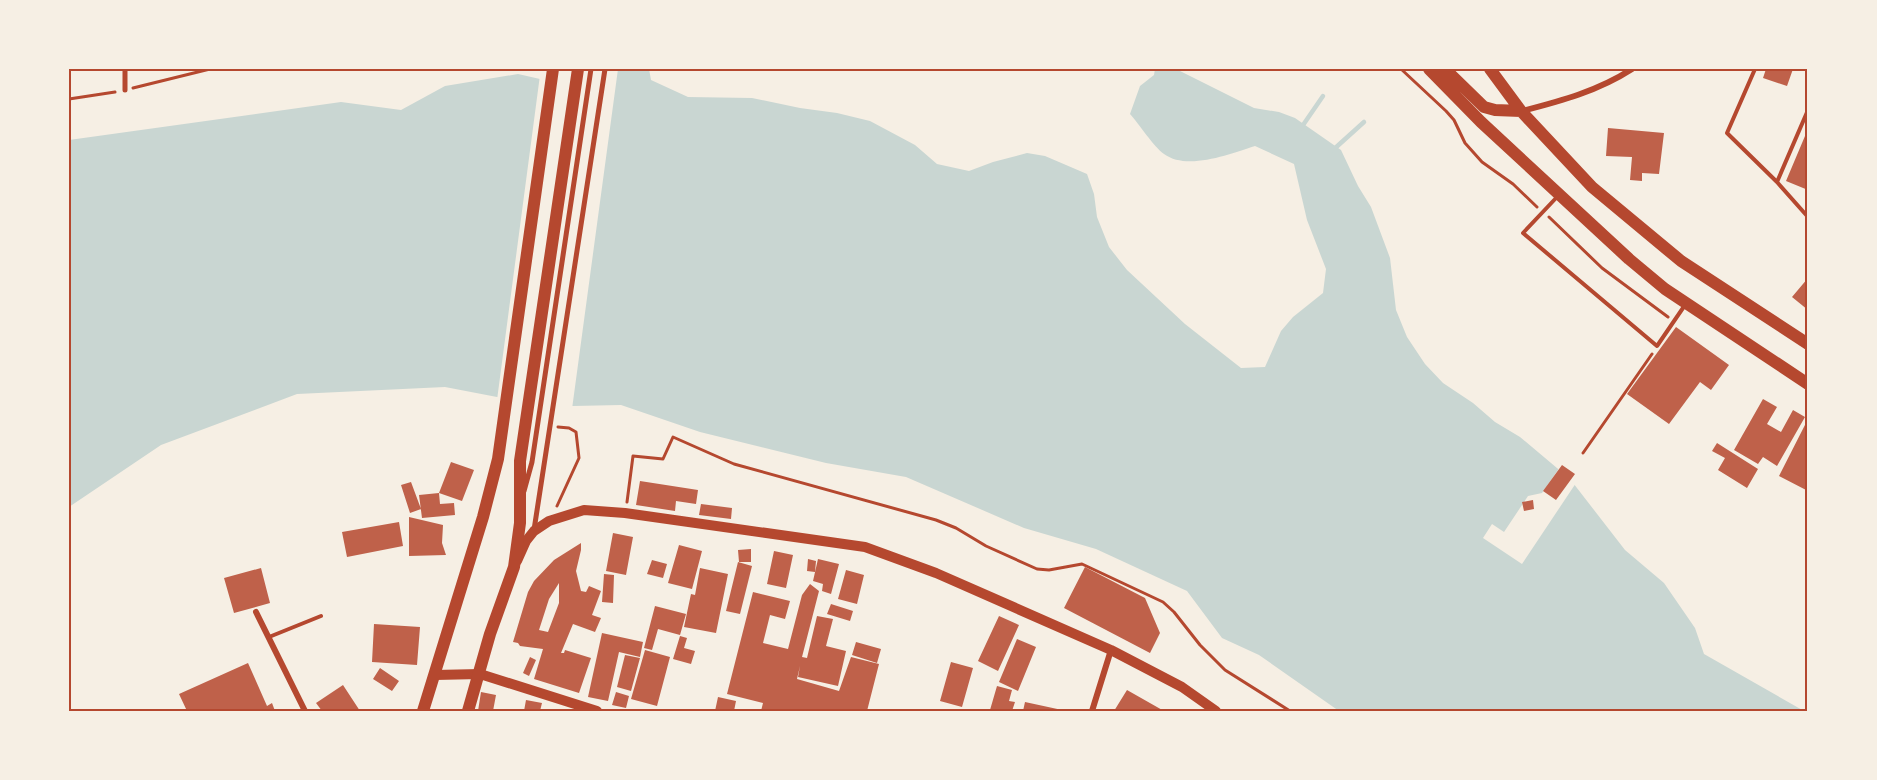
<svg xmlns="http://www.w3.org/2000/svg" width="1877" height="780" font-family="Georgia,serif">
<style>
.water{fill:#c9d6d2}
.pier{fill:#f6efe4}
.lines{fill:none;stroke-linecap:round;stroke-linejoin:round}
.stream{stroke:#c9d6d2;stroke-width:4.5}
.building{fill:#bf614a;fill-rule:evenodd}
.path{stroke:#b5482f;stroke-width:3}
.service{stroke:#b5482f;stroke-width:4}
.pedestrian{stroke:#b5482f;stroke-width:5}
.minor{stroke:#b5482f;stroke-width:6}
.secondary{stroke:#b5482f;stroke-width:10}
.primary{stroke:#b5482f;stroke-width:12}
.neatline{fill:none;stroke:#b5482f;stroke-width:2}
</style>
<rect width="100%" height="100%" fill="#f6efe4"/>
<!-- water -->
<path class="water" d="M551 69H649L651 80 688 97 752 98 800 108 837 113 870 121 915 145 937 164 969 171 993 162 1027 153 1045 156 1087 174 1094 194 1097 217 1109 247 1127 270 1185 324 1241 368 1265 367 1281 331 1293 317 1323 293 1326 269 1307 220 1294 164 1255 146C1230 154 1187 171 1164 154 1154 147 1139 124 1130 114L1140 86 1154 75 1155 69H1176L1254 108 1279 112 1295 118 1341 150 1358 186 1371 207 1390 258 1396 310 1407 337 1425 364 1443 383 1473 403 1495 422 1520 437 1570 479 1625 550 1664 583 1695 628 1704 654 1804 711H1339L1259 655 1222 638 1187 591 1096 549 1024 528 906 477 826 463 700 432 621 405 573 406 497 397 445 387 297 394 161 445 69 507V140L341 102 401 110 445 86 518 74 540 79Z"/>
<!-- pier -->
<path class="pier" d="M546 69H618L572 409 497 400 540 75Z
M1560 467 1576 483 1522 564 1483 538 1492 524 1504 532 1528 496 1542 493Z"/>
<g class="lines">
<!-- stream -->
<path class="stream" d="M1301 128 1323 96
M1333 150 1364 122"/>
</g>
<!-- building -->
<path class="building" d="M1766 69H1793L1787 86 1763 78Z
M1608 128 1664 133 1659 174 1642 173V181L1630 180 1632 157 1606 156Z
M1805 136 1808 137V190L1786 181Z
M1808 278V310L1792 297Z
M1676 327 1729 365 1711 390 1700 382 1669 424 1627 394Z
M1763 399 1777 407 1767 424 1781 432 1793 410 1805 417 1777 466 1763 457 1758 464 1734 450Z
M1808 419V491L1779 476Z
M1717 443 1758 469 1747 488 1718 470 1725 458 1712 451Z
M451 462 474 470 462 501 439 493 440 504 454 503 455 515 422 518 419 495 439 493Z
M1562 465 1575 474 1556 500 1543 491Z
M640 481 698 490 696 504 676 501 675 511 636 505Z
M411 482 421 509 410 513 401 485Z
M1533 500 1534 509 1524 511 1522 502Z
M701 504 732 508 731 519 699 515Z
M409 517 443 525 442 543 446 555 409 556Z
M399 522 403 546 347 557 342 532Z
M613 533 633 537 626 575 606 571Z
M581 543V550L576 571 581 591 586 592 589 586 601 591 592 615 601 618 595 632 573 624 561 653H564L565 650 591 658 579 693 534 679 543 649 520 646 518 643 513 642 528 592 534 581 554 560ZM559 583V603L548 632 539 630 549 599Z
M679 545 702 551 692 589 668 583Z
M751 549V562H739L738 550Z
M774 551 793 555 786 588 767 584Z
M808 559 816 561 815 572 807 571Z
M818 559 839 564 831 594 822 591 823 584 813 581Z
M652 560 667 564 663 578 647 574Z
M738 562 752 566 740 614 726 611Z
M1085 567 1145 598 1160 633 1150 653 1064 608Z
M261 568 270 603 234 613 224 578Z
M700 568 728 574 716 633 684 627 691 594 695 595Z
M846 570 864 575 857 604 838 599Z
M604 574 614 575 613 603 602 602Z
M810 584 819 591 802 657 807 658 817 616 833 619 826 646 846 651 838 686 798 677 800 666 797 679 839 691 851 657 879 664 867 711H761L763 703 727 694 753 592 790 601 785 619 770 615 763 643 788 649 802 595Z
M831 604 853 611 850 621 827 614Z
M655 606 686 614 680 635 658 629 652 650 644 648Z
M999 616 1019 625 998 671 978 661Z
M374 624 420 627 417 665 372 662Z
M602 633 643 642 640 657 619 652 608 701 588 697Z
M680 636 687 638 684 648 695 651 691 664 673 659Z
M1017 639 1036 647 1018 691 999 682Z
M856 642 881 649 877 663 852 655Z
M645 650 670 657 657 706 631 699Z
M625 655 640 658 631 691 617 687Z
M530 657 536 660 529 676 523 673Z
M951 662 973 668 962 707 940 701Z
M248 663 267 706 272 703 275 711H187L179 694Z
M380 668 399 681 392 691 373 679Z
M343 685 360 711H322L316 703Z
M997 686 1012 690 1009 701 1015 702 1012 711 990 710Z
M1127 690 1164 711H1114Z
M481 692 496 695 493 711H478Z
M616 692 629 696 626 708 612 705Z
M718 697 736 701 734 711H715Z
M526 700 542 703 540 711H524Z
M1025 702 1062 710V711H1023Z"/>
<g class="lines">
<!-- path -->
<path class="path" d="M1401 69 1446 111 1454 120 1465 143 1482 162 1513 184 1537 207
M133 88 210 69
M69 99 115 92
M1549 217 1602 268 1668 317
M1583 453 1652 354
M627 502 633 456 663 459 673 437 734 464 936 520 956 528 986 546 1037 569 1049 570 1082 564 1163 602 1174 612 1200 645 1225 670 1290 711
M557 506 579 458 576 432 569 428 558 427"/>
<!-- service -->
<path class="service" d="M1755 69 1727 133 1777 182 1808 217
M1777 182 1808 110
M1557 197 1523 233 1657 346 1685 305
M269 637 321 616"/>
<!-- pedestrian -->
<path class="pedestrian" d="M125 90V69
M524 491 532 462 591 69
M534 530 605 69"/>
<!-- minor -->
<path class="minor" d="M1522 111C1561 101 1598 91 1632 69
M256 612 305 711
M1092 711 1111 650"/>
<!-- secondary -->
<path class="secondary" d="M517 561 526 541 534 531 549 521 584 510 625 513 865 547 936 573 1111 650 1182 687 1216 711
M435 675 480 674 597 711"/>
<!-- primary -->
<path class="primary" d="M1429 69 1481 122 1629 259 1665 289 1808 384
M1445 69 1484 107 1495 110 1521 111
M1490 69 1521 111 1592 187 1681 261 1808 344
M423 711 483 517 498 459 553 69
M468 711 490 634 514 567 520 523V461L578 69"/>
</g>
<!-- border -->
<rect width="1877" height="780" fill="none" stroke="#f6efe4" stroke-width="141"/>
<rect x="70" y="70" width="1736" height="640" class="neatline"/>
</svg>
